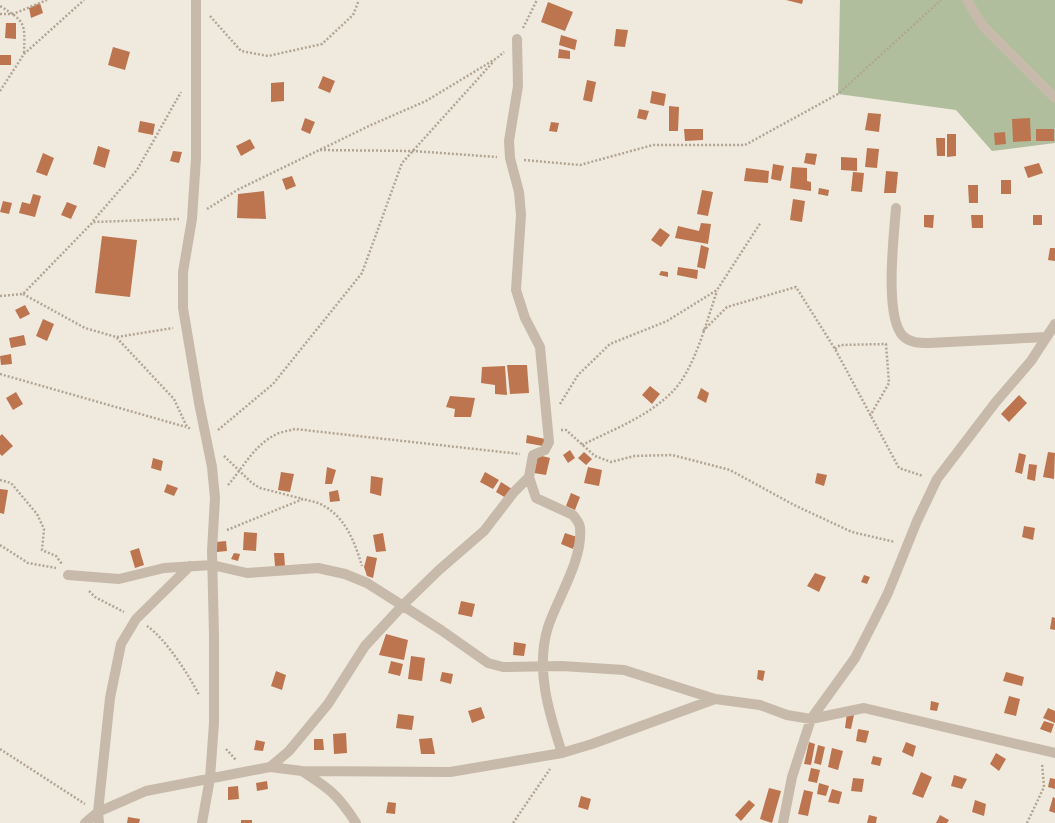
<svg xmlns="http://www.w3.org/2000/svg" width="1055" height="823" font-family="Quicksand,sans-serif">
<style>
.green{fill:#b0be9e}
.building{fill:#bc754f}
.lines{fill:none;stroke-linecap:round;stroke-linejoin:round}
.path{stroke:#b3a594;stroke-width:2.5;stroke-dasharray:2 2;stroke-linecap:butt}
.minor{stroke:#c7baaa;stroke-width:10}
</style>
<rect width="100%" height="100%" fill="#f0e9dd"/>
<!-- green -->
<path class="green" d="M840 0H1055V143L992 151 956 110 838 94Z"/>
<!-- building -->
<path class="building" d="M786 0H803L802 4Z
M548 2 573 12 565 31 541 22Z
M40 3 43 13 31 18 29 8Z
M6 23H16V39L5 38Z
M616 29 628 30 625 47 614 46Z
M561 35 577 40 575 50 559 45Z
M113 47 130 52 125 70 108 65Z
M559 49 570 51V59L558 58Z
M0 55H11V65H0Z
M323 76 335 81 330 93 318 88Z
M587 80 596 82 592 102 583 100Z
M284 82V101L271 102V83Z
M652 91 666 94 664 106 650 103Z
M669 106 679 107 678 131H669Z
M639 109 649 111 646 120 637 118Z
M868 113 881 114 879 132 865 130Z
M305 118 315 122 310 134 301 130Z
M1030 118 1031 141 1013 142 1012 119Z
M140 121 155 124 153 135 138 132Z
M551 122 559 123 557 132 549 131Z
M684 129H703V140L685 141Z
M1036 129H1054V141H1036Z
M1005 132 1006 144 995 145 994 133Z
M947 134H956V156L947 157Z
M936 138H945V156H937Z
M250 139 255 148 241 156 236 146Z
M98 146 110 150 105 168 93 164Z
M867 148 879 149 877 168 865 167Z
M173 151 182 152 179 163 170 161Z
M43 153 54 158 47 176 36 172Z
M806 153 817 154 815 165 804 163Z
M841 157 857 158V171L841 170Z
M1039 163 1043 173 1028 178 1024 167Z
M773 164 784 166 781 181 771 179Z
M792 167 807 168V181L811 182V191L790 188Z
M746 168 769 171 768 183 744 181Z
M886 171 898 172 896 193H884Z
M853 172 864 173 862 192 851 191Z
M292 176 296 186 286 190 282 179Z
M1001 180H1011V194H1001Z
M968 185H978V203H969Z
M819 188 829 190 828 196 818 194Z
M702 190 713 192 708 216 697 214Z
M264 191 266 219 237 218 238 194Z
M33 194 41 196 35 217 19 213 22 202 30 204Z
M793 199 805 201 802 222 790 220Z
M3 201 12 203 9 214 0 212Z
M67 202 77 206 71 219 61 215Z
M924 215H934L933 228 924 227Z
M971 215H983V228H972Z
M1033 215H1042V225H1033Z
M701 223 711 224 708 244 675 238 678 226 699 231Z
M660 228 670 235 661 247 651 240Z
M102 236 137 240 130 297 95 293Z
M701 245 709 248 705 269 697 267Z
M1050 248H1055V261L1048 260Z
M678 267 698 270 697 279 677 275Z
M661 271 668 272V277L659 275Z
M25 305 30 314 20 319 15 310Z
M43 319 54 324 47 341 36 336Z
M24 335 26 345 11 348 9 338Z
M11 354 12 364 1 365 0 356Z
M507 365H527L529 393 510 394Z
M505 366 507 395 495 394V385L481 383 482 367Z
M650 386 660 394 652 404 642 395Z
M701 388 709 393 706 403 697 398Z
M16 392 23 404 13 410 6 398Z
M1019 395 1027 403 1009 422 1001 414Z
M450 396 475 398 471 417H454L455 409 446 407Z
M2 434 13 446 2 456 0 454V436Z
M527 435 545 439 543 446 526 443Z
M570 450 575 458 568 463 563 455Z
M584 452 592 459 586 465 578 458Z
M1048 452 1055 453 1054 479 1043 477Z
M1019 453 1026 455 1022 474 1015 472Z
M538 455 550 458 546 475 534 473Z
M153 458 163 461 161 471 151 468Z
M1029 464 1037 465 1035 481 1027 479Z
M327 467 336 470 332 484H325Z
M588 467 602 470 599 486 584 483Z
M281 472 294 474 290 492 278 490Z
M485 472 499 480 493 489 480 482Z
M817 473 827 475 824 486 815 483Z
M371 476 383 478 381 496 370 493Z
M501 482 512 489 506 498 496 492Z
M167 484 178 488 174 496 164 492Z
M0 489 8 490 4 514 0 513Z
M338 490 340 501 330 502 329 492Z
M571 493 580 497 575 510 566 506Z
M1024 526 1035 528 1033 540 1022 537Z
M244 532 257 533 256 551 243 550Z
M383 533 386 551 376 552 373 535Z
M565 533 577 537 573 549 561 544Z
M226 541 227 551 217 552 216 542Z
M139 548 144 565 135 568 130 551Z
M234 553 240 554 238 561 231 559Z
M274 553H284L285 566H275Z
M367 556 377 558 373 578 367 576 364 567Z
M815 573 826 577 819 592 807 586Z
M864 575 870 577 867 584 861 582Z
M461 601 475 604 472 617 458 614Z
M1052 617 1055 618V630L1050 629Z
M386 634 408 640 404 660 379 655Z
M514 642 526 644 524 656 513 655Z
M411 656 425 658 422 681 408 679Z
M391 661 403 664 400 676 388 673Z
M758 670 765 671 763 681 757 679Z
M276 671 286 675 282 690 271 686Z
M442 672 453 674 451 684 440 681Z
M1006 672 1024 677 1022 686 1003 681Z
M1009 696 1020 699 1016 716 1004 713Z
M931 701 939 703 937 711 930 710Z
M481 707 485 718 472 723 468 711Z
M1048 708 1055 711V723L1043 718Z
M847 713 854 715 851 729 845 728Z
M398 714 414 716 412 730 396 728Z
M1044 721 1054 724 1051 733 1040 729Z
M858 729 869 731 866 743 856 741Z
M346 733 347 753 334 754 333 734Z
M432 738 435 754H421L419 739Z
M314 739H323L324 750H314Z
M256 740 265 742 263 751 254 750Z
M809 742 815 744 811 765 804 764Z
M906 742 916 746 913 757 902 752Z
M818 745 825 747 821 765 814 763Z
M832 748 843 751 838 770 828 767Z
M996 753 1006 759 999 771 990 764Z
M873 756 882 758 880 766 871 764Z
M811 768 820 770 817 783 808 781Z
M921 772 932 777 923 798 912 794Z
M954 775 967 779 962 789 951 786Z
M853 778 864 779 862 792 851 791Z
M1050 778 1055 779V789L1048 787Z
M267 781 268 789 257 791 256 783Z
M819 783 829 786 826 796 817 794Z
M238 786 239 799 228 800V787Z
M769 788 781 791 772 823 760 819Z
M832 789 842 792 839 804 828 802Z
M804 790 813 792 808 816 798 814Z
M581 796 591 799 588 810 578 807Z
M1053 797 1055 798V813L1049 811Z
M749 800 755 805 741 821 735 815Z
M975 800 986 804 984 816 972 812Z
M388 802 396 803 395 814 386 813Z
M869 815 877 817 876 823H867Z
M940 815 949 820 947 823H936Z
M128 817 140 819 139 823H127Z
M241 820H252V823H241Z"/>
<g class="lines">
<!-- path -->
<path class="path" d="M0 6C26 22 25 23 24 53
M0 14H13L47 0
M210 16 241 51 268 56 322 44 353 15 359 0
M523 28 537 0
M0 91 24 54 84 0
M320 150 413 151 497 157
M524 160 580 165 653 145H745L838 94 941 0
M207 209 239 189 371 125 426 101 497 58 504 52
M93 221 137 170 181 92
M23 294 85 328 116 337 174 399 187 427 191 429
M0 296 23 294 93 222 179 219
M703 331 727 307 796 287 835 349 899 468 923 476
M117 337 173 328
M835 349 840 345 886 344 889 383 870 416
M0 374 186 427
M560 404 578 375 610 344 667 321 717 290 761 222
M218 430 273 384 362 273 402 163 494 61
M561 430H566L595 456 611 462 634 456 672 455 730 470 794 505 852 532 895 542
M582 445C612 430 647 417 671 393 694 372 707 320 717 291
M224 456 252 483 260 488 303 499
M0 480 11 483 37 514 44 529 42 550 56 556 62 564
M228 485C243 468 253 447 273 436 279 432 288 431 295 429L520 454
M227 530 303 499C310 501 318 502 324 506 346 518 355 543 362 566
M0 545 28 563 56 568
M89 591 95 597 124 612
M147 626C165 638 189 675 199 695
M0 749 85 804
M226 749 236 760
M513 823 550 769
M1027 823 1044 787 1042 763"/>
<!-- minor -->
<path class="minor" d="M196 0V158L192 219 183 272V308L199 403 212 467 215 498 212 551 214 636V723L210 778 202 823
M967 0 982 25 1055 98
M517 39 518 86 509 141 510 158 519 192 521 215 516 290 525 318 540 347 549 442 545 450 533 455 529 477 536 498 573 515C576 519 580 523 580 528 583 560 558 597 548 627 535 669 549 713 562 753
M896 208C894 235 884 317 903 336 910 343 919 343 929 343L1047 337
M68 575 119 579 164 568 212 565 247 573 318 568 345 574 367 583 441 630 488 663 503 667 562 666 624 670 715 699
M270 767 289 751 328 704 365 646 402 606 439 570 484 531 514 492 529 477
M302 771C330 789 338 795 356 823
M85 823 98 812 146 791 270 767 302 771 450 772 562 753 592 744 715 699 760 705 787 715 811 719 864 708 1055 753
M99 823 98 812 110 698 121 644 136 619 190 566
M783 823 792 777 811 719 855 658 873 623 888 593 917 521 937 479 995 403 1031 361 1055 324"/>
</g>
</svg>
